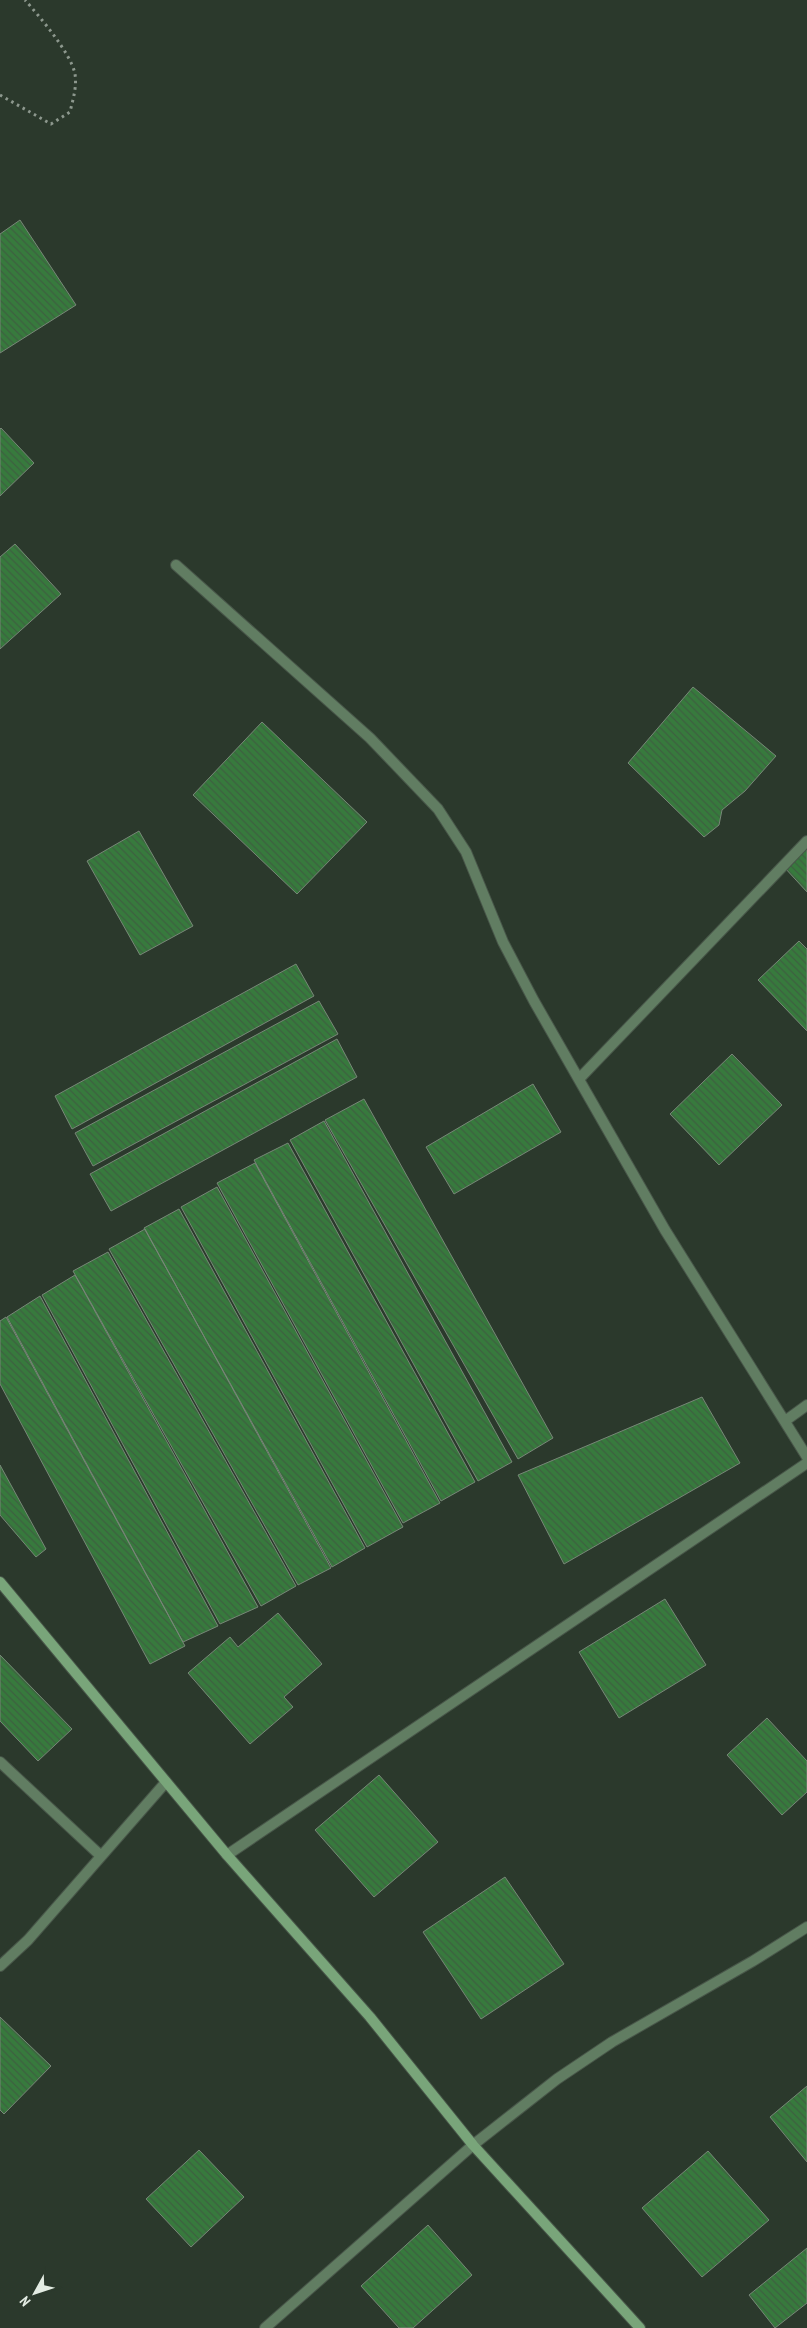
<svg xmlns="http://www.w3.org/2000/svg" width="807" height="2328" font-family="'PT Sans Narrow',sans-serif">
<style>
.building{fill:url(#building-back-hatch);stroke:#778677}
.lines{fill:none;stroke-linecap:round;stroke-linejoin:round}
.minor-casing{stroke:#485649;stroke-width:12}
.secondary-casing{stroke:#485649;stroke-width:12}
.path{stroke:#8d988e;stroke-width:3;stroke-dasharray:2.5 4;stroke-linecap:butt}
.minor{stroke:#617d62;stroke-width:10}
.secondary{stroke:#79a57a;stroke-width:10}
</style>
<defs>
<pattern id="building-back-hatch" width="6" height="6" patternUnits="userSpaceOnUse" patternTransform="scale(1.25)"><rect width="6" height="6" fill="#377a3d"/><path d="M-1 5l2 2M0 0l6 6M5-1l2 2" fill="none" stroke="#3e6040"/></pattern>
</defs>
<rect width="100%" height="100%" fill="#2b392c"/>
<!-- building -->
<path class="building" d="M20 220 76 305 0 353V234Z
M1 428 34 463 0 496V429Z
M15 544 61 594 0 649V557Z
M693 687 776 756 745 791 722 810 719 825 704 837 628 763Z
M262 722 367 822 297 894 193 795Z
M139 831 193 926 140 955 87 861Z
M807 845V892L784 867Z
M799 941 807 949V1031L758 980Z
M296 964 314 996 72 1129 55 1096Z
M319 1001 338 1034 93 1166 75 1133Z
M337 1039 357 1077 111 1211 90 1174Z
M732 1054 782 1105 719 1165 670 1114Z
M533 1084 561 1132 454 1194 426 1147Z
M364 1099 553 1438 518 1459 325 1120Z
M324 1121 512 1462 478 1481 290 1140Z
M288 1143 475 1482 441 1501 254 1160Z
M255 1163 440 1503 403 1523 217 1183Z
M217 1187 403 1527 367 1547 181 1207Z
M179 1209 365 1548 332 1567 144 1228Z
M145 1229 331 1568 298 1585 109 1249Z
M108 1252 296 1586 261 1606 73 1271Z
M75 1275 258 1607 220 1624 42 1295Z
M40 1296 218 1626 183 1642 7 1317Z
M6 1317 185 1646 150 1664 0 1384V1321Z
M702 1397 740 1463 564 1564 518 1475Z
M0 1465 46 1549 36 1557 0 1515Z
M665 1599 706 1665 619 1718 579 1652Z
M278 1613 322 1664 284 1697 293 1707 250 1744 188 1673 230 1637 238 1647Z
M0 1655 72 1729 38 1761 0 1721Z
M767 1718 807 1761V1792L782 1815 727 1755Z
M379 1775 438 1842 374 1897 315 1830Z
M505 1877 564 1964 481 2019 423 1932Z
M0 2017 51 2066 4 2114 0 2110Z
M807 2086V2162L770 2117Z
M199 2150 244 2197 191 2247 146 2199Z
M708 2151 769 2220 702 2277 642 2208Z
M428 2225 472 2275 413 2328H399L361 2286Z
M807 2248V2303L775 2328 749 2295Z"/>
<g class="lines">
<!-- minor casing -->
<g class="minor-casing">
<path id="minor" d="M176 565 370 738 438 809 466 852 503 942 534 1001 665 1230 807 1457
M579 1079 807 841
M785 1421 807 1405
M0 1762 101 1856
M227 1855 807 1463
M0 1966 28 1940 166 1782
M265 2328 473 2145 557 2079 612 2042 753 1961 807 1927"/>
</g>
<!-- secondary casing -->
<g class="secondary-casing">
<path id="secondary" d="M0 1582 227 1855 370 2017 473 2145 640 2328"/>
</g>
<!-- path -->
<path class="path" d="M0 95 51 124 70 112C73 99 77 87 75 74 71 53 39 16 25 0"/>
<!-- minor -->
<use href="#minor" class="minor"/>
<!-- secondary -->
<use href="#secondary" class="secondary"/>
</g>
<!-- north arrow -->
<g transform="translate(35 2293) rotate(230)" stroke="#2b392c" stroke-width="4" paint-order="stroke">
<path d="M0-4L9 19L0 12L-9 19Z" fill="#e3ece3"/>
<text y="-8" font-size="14" font-weight="bold" text-anchor="middle" fill="#e3ece3">N</text>
</g>
</svg>
